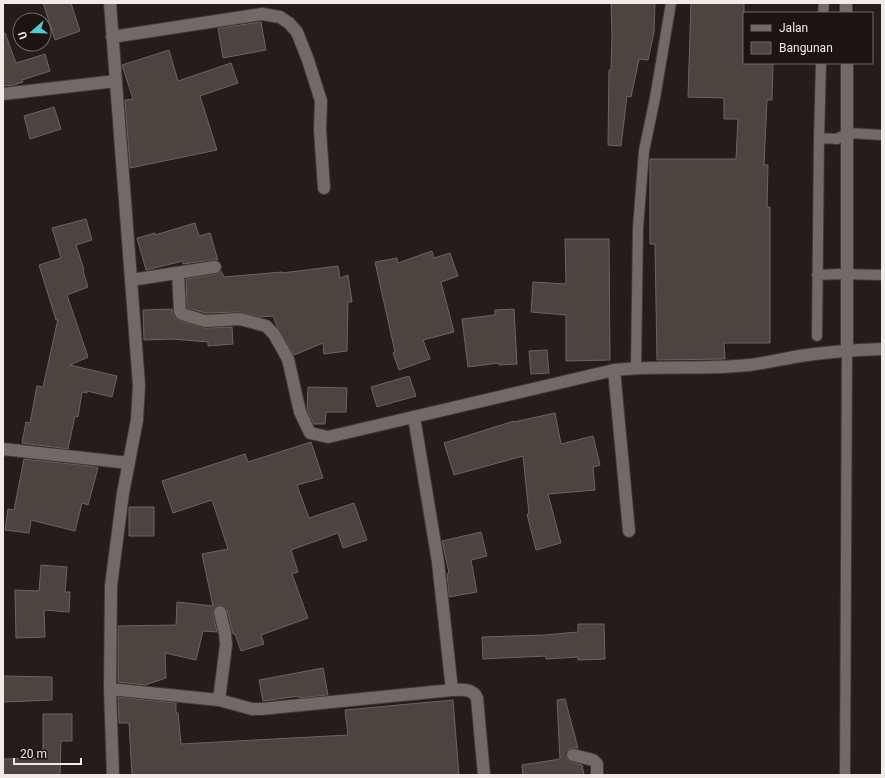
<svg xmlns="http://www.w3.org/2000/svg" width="885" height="778" font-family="Roboto,sans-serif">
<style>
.building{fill:#4c453f;stroke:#6c655e}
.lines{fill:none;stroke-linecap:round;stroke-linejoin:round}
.lane-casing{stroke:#403938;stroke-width:12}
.street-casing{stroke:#403938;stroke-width:14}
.lane{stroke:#736967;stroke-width:10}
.street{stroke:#736967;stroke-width:12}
</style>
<rect width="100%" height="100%" fill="#251c1b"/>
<!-- building -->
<path class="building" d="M43 3H71L80 31 55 40Z
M611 3H655L654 32 648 60 639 59 631 97 627 96 621 146 608 145 609 70H611L612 36Z
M691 3H744V63H773L772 100H767L764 165H768L767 207H770V343H724L725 359 657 360 655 244H650V159H736L738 119H724V98L688 97Z
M261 22 266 50 223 58 218 28Z
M5 33 16 63 45 54 50 71 22 80 23 82 14 85 3 86V34Z
M169 50 178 81 231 63 238 83 200 96 217 150 130 168 125 100 133 99 122 65Z
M54 107 61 129 30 139 24 116Z
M86 219 92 240 76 245 84 270 83 271 88 287 67 295 88 357 70 365 117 376 112 397 87 391V393L82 392 78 417 75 416 68 449 22 443 26 422 30 423 37 386 43 387 58 319 56 320 39 265 61 258 52 228Z
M195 223 199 236 210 233 218 260H214L183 264V261L146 270 137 238 155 233V235Z
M565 239H609L610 360 566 361V315L531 312 533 282 566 284Z
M432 251 434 258 450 253 458 276 441 282 454 332 423 340 430 359 399 370 393 353 395 352 375 262 397 258 398 263Z
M338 266 340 278 348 275 352 302H348L347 351 324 354 323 343 294 355 277 326 273 316 261 317 240 312 206 313 187 308 186 279 216 274 221 271 224 277 282 272V273Z
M172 309 174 317 180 321 205 328 232 327 233 344 208 346V342L172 339 144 340 143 310Z
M514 309 517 364 499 365V363L468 367 462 319 495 315V310Z
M547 350 549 373 531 374 529 351Z
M409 376 416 396 377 407 371 387Z
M308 387 347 388 346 412H326L325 424H314L307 410Z
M555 413 561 444 593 436 600 465 593 467 595 490 548 494 561 543 536 550 527 514H529L523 456 454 475 444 443 514 421V422Z
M311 442 323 478 297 485 309 518 354 503 367 540 343 548 338 533 291 550 298 572 292 574 308 618 261 635 264 644 241 651 235 634H233L227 610 222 605H218L215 607 213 613 217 632 203 631 196 660 165 653 166 678 145 685 118 682V626L176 625 177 602 213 606 202 554 228 549 212 500 173 513 162 481 245 454 248 462Z
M24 459 91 466 98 468 88 505 82 503 75 531 31 520 29 533 5 530 8 509 14 510Z
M129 507H154V536H129Z
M481 532 487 556 471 560 477 592 449 597 447 574 449 573 442 541Z
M41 565 67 567 65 592H70L69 612 44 610 45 637 16 638 15 590 39 591Z
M578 624H604L605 659 578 660V657L546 659V656L483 659 482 637 545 635 578 632Z
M323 668 328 695 299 698V696L263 701 259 680Z
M3 676 52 677V700L3 702Z
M118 697 176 703V713H178L181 744 348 735 345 710 453 700 459 775H132L129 723H119Z
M565 699 578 748H571L568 750 566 757 568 760 571 762 582 765 584 775H523L522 765 560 759 557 700Z
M43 714H72V741H61L60 775H3V759L43 758Z"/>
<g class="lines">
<!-- lane casing -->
<g class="lane-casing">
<path id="lane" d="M823 13 824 3
M819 138 837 139 848 133 882 135
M817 275 839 274 882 275
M817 336 819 138 821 63
M636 368 638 228 644 151 655 98 671 3
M845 775 847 351"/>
</g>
<!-- street casing -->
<g class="street-casing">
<path id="street" d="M110 3 139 385 137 420 123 493 111 586 110 689 113 775
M846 3V13
M112 37 262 14 280 17 289 23 297 32 308 60 321 101 320 130 324 188
M847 63V351
M3 94 116 81
M178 273 180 312 182 314 205 321 240 319 266 326 274 334 288 359 300 412 310 433 328 437 614 370C659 365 704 370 749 365 766 363 783 359 800 356 827 352 854 350 882 349
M131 280 215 267
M614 370 629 531
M414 417 438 562 452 690
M3 449 129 463
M110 689 219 700 226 645 225 633 220 612
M219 700 252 709H261L452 690C461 690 473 688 477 698L484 775
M573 755 593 760 597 764V775"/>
</g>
<!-- lane -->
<use href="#lane" class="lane"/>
<!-- street -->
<use href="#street" class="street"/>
</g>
<!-- border -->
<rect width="885" height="778" fill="none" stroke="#f0eae8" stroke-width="8"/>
<!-- legend -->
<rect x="743" y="12" width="130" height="52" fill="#1c1312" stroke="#716968"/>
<rect x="751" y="25" width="20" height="6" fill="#736967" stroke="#716968"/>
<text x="779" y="32" font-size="12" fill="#f0eae8">Jalan</text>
<rect x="751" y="42" width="20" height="12" fill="#4c453f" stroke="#716968"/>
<text x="779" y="52" font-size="12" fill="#f0eae8">Bangunan</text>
<!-- north arrow -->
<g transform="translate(32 32) rotate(250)"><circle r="19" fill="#1c1312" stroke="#716968"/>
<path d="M0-3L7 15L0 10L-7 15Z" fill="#51ccd2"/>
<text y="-6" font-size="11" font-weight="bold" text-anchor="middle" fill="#f0eae8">U</text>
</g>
<!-- scale -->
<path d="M14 758v6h67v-6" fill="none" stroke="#f0eae8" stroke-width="2"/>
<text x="20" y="758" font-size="12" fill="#f0eae8" stroke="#1c1312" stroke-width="3" paint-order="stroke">20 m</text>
</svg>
